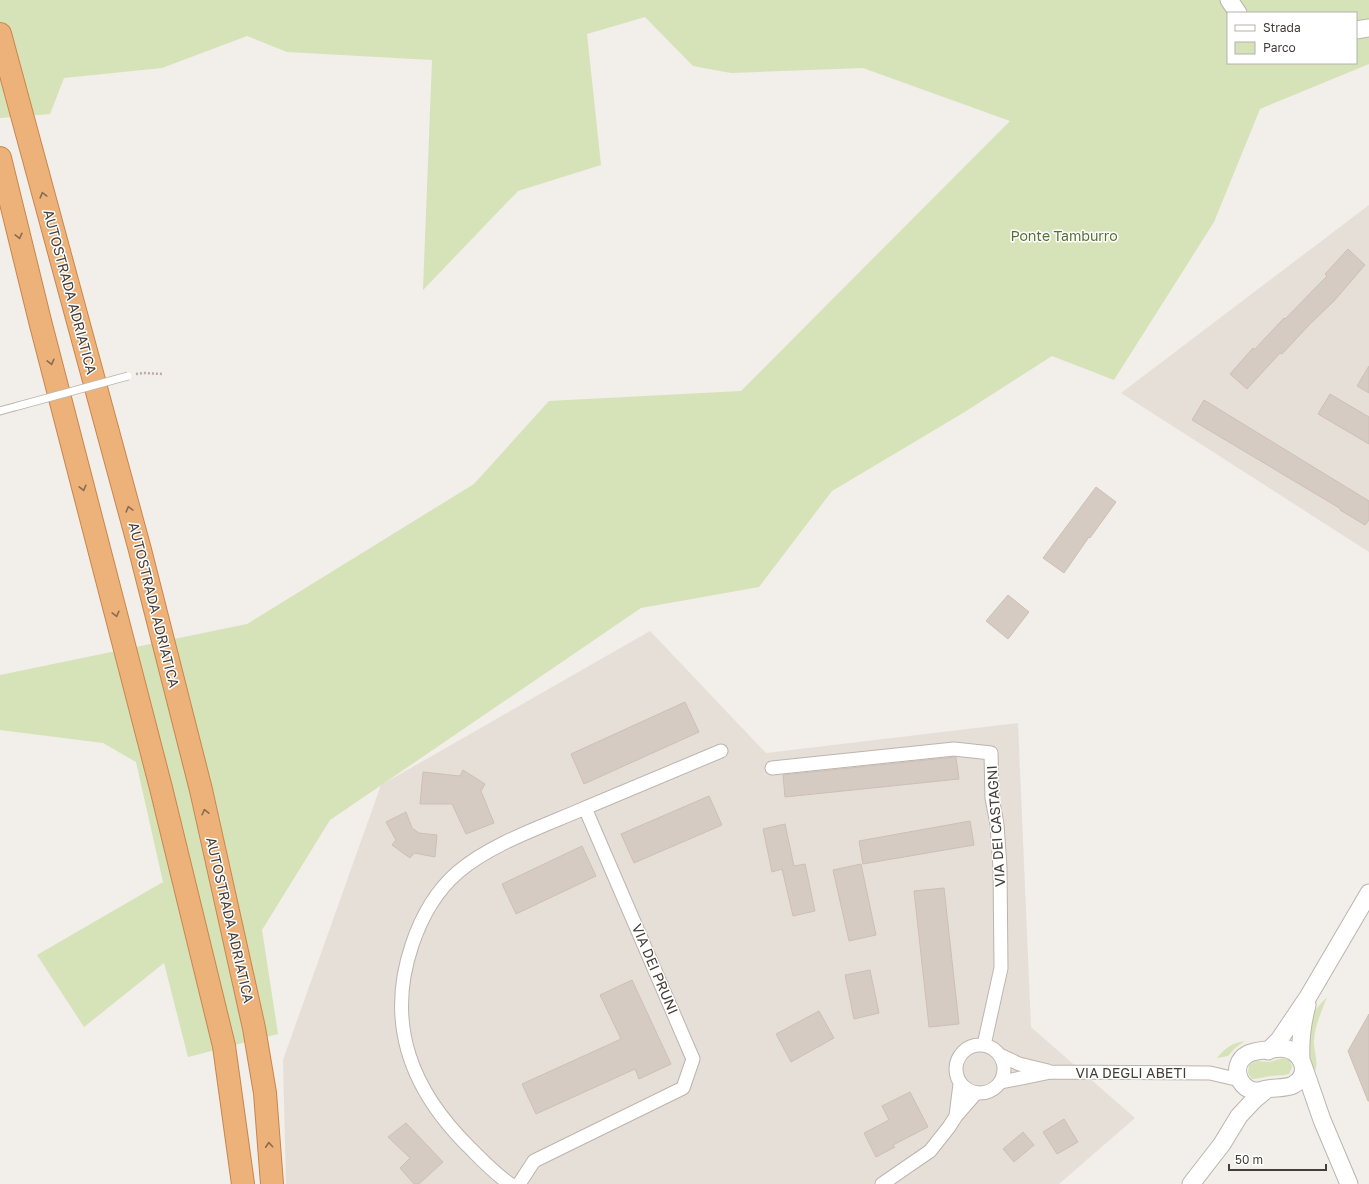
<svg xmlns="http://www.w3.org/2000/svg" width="1369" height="1184" font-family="'Golos Text',sans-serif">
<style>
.residential{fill:#e6dfd8}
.green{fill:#d6e2b7;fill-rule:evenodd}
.building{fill:#d6cbc3;stroke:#cdbfb4}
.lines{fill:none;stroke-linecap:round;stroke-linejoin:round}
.service-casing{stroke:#bdb4ad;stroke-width:9}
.minor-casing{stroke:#bdb4ad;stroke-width:15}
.tertiary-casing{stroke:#bdb4ad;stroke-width:19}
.motorway-casing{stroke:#ca854b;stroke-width:24}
.path{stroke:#bdada0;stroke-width:2.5;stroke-dasharray:2 2;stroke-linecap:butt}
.service{stroke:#fff;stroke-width:7}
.minor{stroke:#fff;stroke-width:13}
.tertiary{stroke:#fff;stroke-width:17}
.motorway{stroke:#ecb27a;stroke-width:22}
.service-bridge-casing{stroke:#bdb4ad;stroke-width:9;stroke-linecap:butt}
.service-bridge{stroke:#fff;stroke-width:7}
.oneway{stroke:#886c52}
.labels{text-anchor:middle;stroke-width:3;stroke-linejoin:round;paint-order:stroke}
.park-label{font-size:14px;fill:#557032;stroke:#fff}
.street-label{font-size:14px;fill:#453e38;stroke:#fff}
</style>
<rect width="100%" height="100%" fill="#f2eee9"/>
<!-- residential -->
<path class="residential" d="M1369 205V552L1121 393Z
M650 631 766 753 1018 723 1031 1027 1135 1118 1059 1184H286L283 1060 381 785Z"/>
<!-- green -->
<path class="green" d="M0 0H1369V64L1260 109 1214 222 1114 380 1052 356 963 413 832 491 759 587 641 608 330 820 262 930 278 1034 188 1057 164 963 84 1027 37 955 163 882 136 762 103 743 0 730V675L247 624 474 484 549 401 741 391 1010 121 863 68 731 73 693 66 645 17 587 34 601 165 518 191 423 290 432 60 287 52 247 36 162 68 64 78 50 114 0 118ZM1228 13H1356V63H1228Z
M1327 997C1322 1011 1315 1024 1314 1040 1313 1050 1319 1061 1315 1071 1309 1057 1303 1029 1311 1016 1315 1009 1322 1003 1327 997Z
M1245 1041 1235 1048 1228 1056 1217 1058C1225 1048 1232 1043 1245 1041Z
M1283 1058 1290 1061 1292 1067 1289 1074C1282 1076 1279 1075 1272 1076 1264 1076 1262 1079 1252 1079L1248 1073 1249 1065 1256 1061 1269 1062Z"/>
<!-- building -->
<path class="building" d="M1348 249 1365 265 1334 301 1310 324 1282 354 1280 353 1247 389 1230 374 1253 348 1254 350 1284 318 1285 319 1327 276 1325 274Z
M1369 366V393L1357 386Z
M1330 394 1369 417V444L1318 414Z
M1204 400 1369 501V520L1365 525 1340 510 1341 509 1192 420Z
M1096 487 1116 502 1090 538 1089 537 1064 573 1043 558Z
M1008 595 1029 612 1008 639 986 621Z
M685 702 699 732 584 784 571 754Z
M956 757 959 779 785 797 783 775Z
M463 770 485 784 481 791 494 823 466 834 452 804H420L423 772 460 776Z
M709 796 722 825 634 863 621 834Z
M406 812 412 828 419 833 437 835 435 857 414 853 410 858 392 845 396 840 386 822Z
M970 821 974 845 863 864 859 841Z
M785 824 794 866 805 864 815 911 793 916 782 869 772 872 763 829Z
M582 846 596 876 516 914 502 884Z
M861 864 876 935 849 941 833 870Z
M944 888 959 1024 929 1027 914 891Z
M870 970 879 1013 854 1019 845 975Z
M632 980 671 1064 639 1079 635 1069 536 1114 522 1084 621 1039 600 995Z
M819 1011 834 1038 791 1062 776 1034Z
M1369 1014V1101H1368L1348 1051Z
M910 1092 928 1127 893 1145 895 1147 876 1157 864 1133 889 1120 882 1106Z
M1064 1119 1078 1142 1057 1154 1043 1132Z
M406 1123 443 1162 419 1184H414L400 1168 410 1158 388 1137Z
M1023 1132 1034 1145 1014 1162 1003 1149Z"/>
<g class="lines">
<!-- service casing -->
<g class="service-casing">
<path id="service" d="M0 411 18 406"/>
</g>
<!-- minor casing -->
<g class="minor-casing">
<path id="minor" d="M772 768 954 749 991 753 992 798 997 824 1000 868 1001 968 984 1045
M956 1069a24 24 0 1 1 48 0a24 24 0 1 1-48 0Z
M1000 1055 1019 1064 1048 1071
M1001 1082 1051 1072 1210 1073 1240 1080
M956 1116 960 1084
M510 1184C495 1174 483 1161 470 1148 412 1091 385 1025 412 945 421 918 436 891 458 872 492 843 544 826 585 808
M519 1184 534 1161 683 1088 693 1059 585 808 721 751
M882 1184 930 1151 949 1127 956 1116 976 1093"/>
</g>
<!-- tertiary casing -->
<g class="tertiary-casing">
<path id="tertiary" d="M1229 0 1238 13
M1356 30 1369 28
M1281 1048C1303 1049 1312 1075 1293 1085 1285 1089 1272 1087 1263 1090 1241 1097 1227 1065 1248 1054 1254 1050 1271 1050 1281 1048Z
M1268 1051 1279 1040 1308 997 1369 893
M1301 1059C1300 1040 1302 1024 1307 1005
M1303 1065 1322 1120 1349 1184
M1191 1184 1222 1144 1239 1116 1254 1100 1267 1089"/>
</g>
<!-- motorway casing -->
<g class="motorway-casing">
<path id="motorway" d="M0 34 140 550 201 790 254 1028 265 1093 272 1184
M0 158 40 321 161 788 224 1046 243 1184"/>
</g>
<!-- path -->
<path class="path" d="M136 374 144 373 163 374"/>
<!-- service -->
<use href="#service" class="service"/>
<!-- minor -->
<use href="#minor" class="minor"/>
<!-- tertiary -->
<use href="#tertiary" class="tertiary"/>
<!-- motorway -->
<use href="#motorway" class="motorway"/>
<!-- service-bridge casing -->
<g class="service-bridge-casing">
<path id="service-bridge" d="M18 406 128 376"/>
</g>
<!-- service-bridge -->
<use href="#service-bridge" class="service-bridge"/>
</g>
<!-- one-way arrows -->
<defs><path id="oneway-chevron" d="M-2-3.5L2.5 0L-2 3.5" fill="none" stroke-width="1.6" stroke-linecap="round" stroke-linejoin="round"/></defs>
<g class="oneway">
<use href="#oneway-chevron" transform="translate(43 195) rotate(-105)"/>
<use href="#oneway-chevron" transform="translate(19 236) rotate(76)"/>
<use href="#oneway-chevron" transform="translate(51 362) rotate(76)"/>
<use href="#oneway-chevron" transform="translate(83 488) rotate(76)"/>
<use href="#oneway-chevron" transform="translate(129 509) rotate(-105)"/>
<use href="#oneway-chevron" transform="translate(116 614) rotate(76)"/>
<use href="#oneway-chevron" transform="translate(205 812) rotate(-103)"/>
<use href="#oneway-chevron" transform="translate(269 1145) rotate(-94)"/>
</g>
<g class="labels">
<!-- park labels -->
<g class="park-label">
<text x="1064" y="241">Ponte Tamburro</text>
</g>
<!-- street labels -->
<g class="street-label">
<text transform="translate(70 292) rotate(75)" y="5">AUTOSTRADA ADRIATICA</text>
<text transform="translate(154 605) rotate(76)" y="5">AUTOSTRADA ADRIATICA</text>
<text transform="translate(996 826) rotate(-94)" y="5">VIA DEI CASTAGNI</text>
<text transform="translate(230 920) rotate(77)" y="5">AUTOSTRADA ADRIATICA</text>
<text transform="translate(655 969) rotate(67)" y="5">VIA DEI PRUNI</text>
<text x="1131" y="1078">VIA DEGLI ABETI</text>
</g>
</g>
<!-- legend -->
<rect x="1227" y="12" width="130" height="52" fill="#ffffff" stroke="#b5b2af"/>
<rect x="1235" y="25" width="20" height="6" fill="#ffffff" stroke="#b5b2af"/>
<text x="1263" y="32" font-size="12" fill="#453e38">Strada</text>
<rect x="1235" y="42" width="20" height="12" fill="#d6e2b7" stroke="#b5b2af"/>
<text x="1263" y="52" font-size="12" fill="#453e38">Parco</text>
<!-- scale -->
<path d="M1229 1164v6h97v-6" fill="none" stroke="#453e38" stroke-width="2"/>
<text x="1235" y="1164" font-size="12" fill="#453e38" stroke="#ffffff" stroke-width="3" paint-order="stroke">50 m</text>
</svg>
